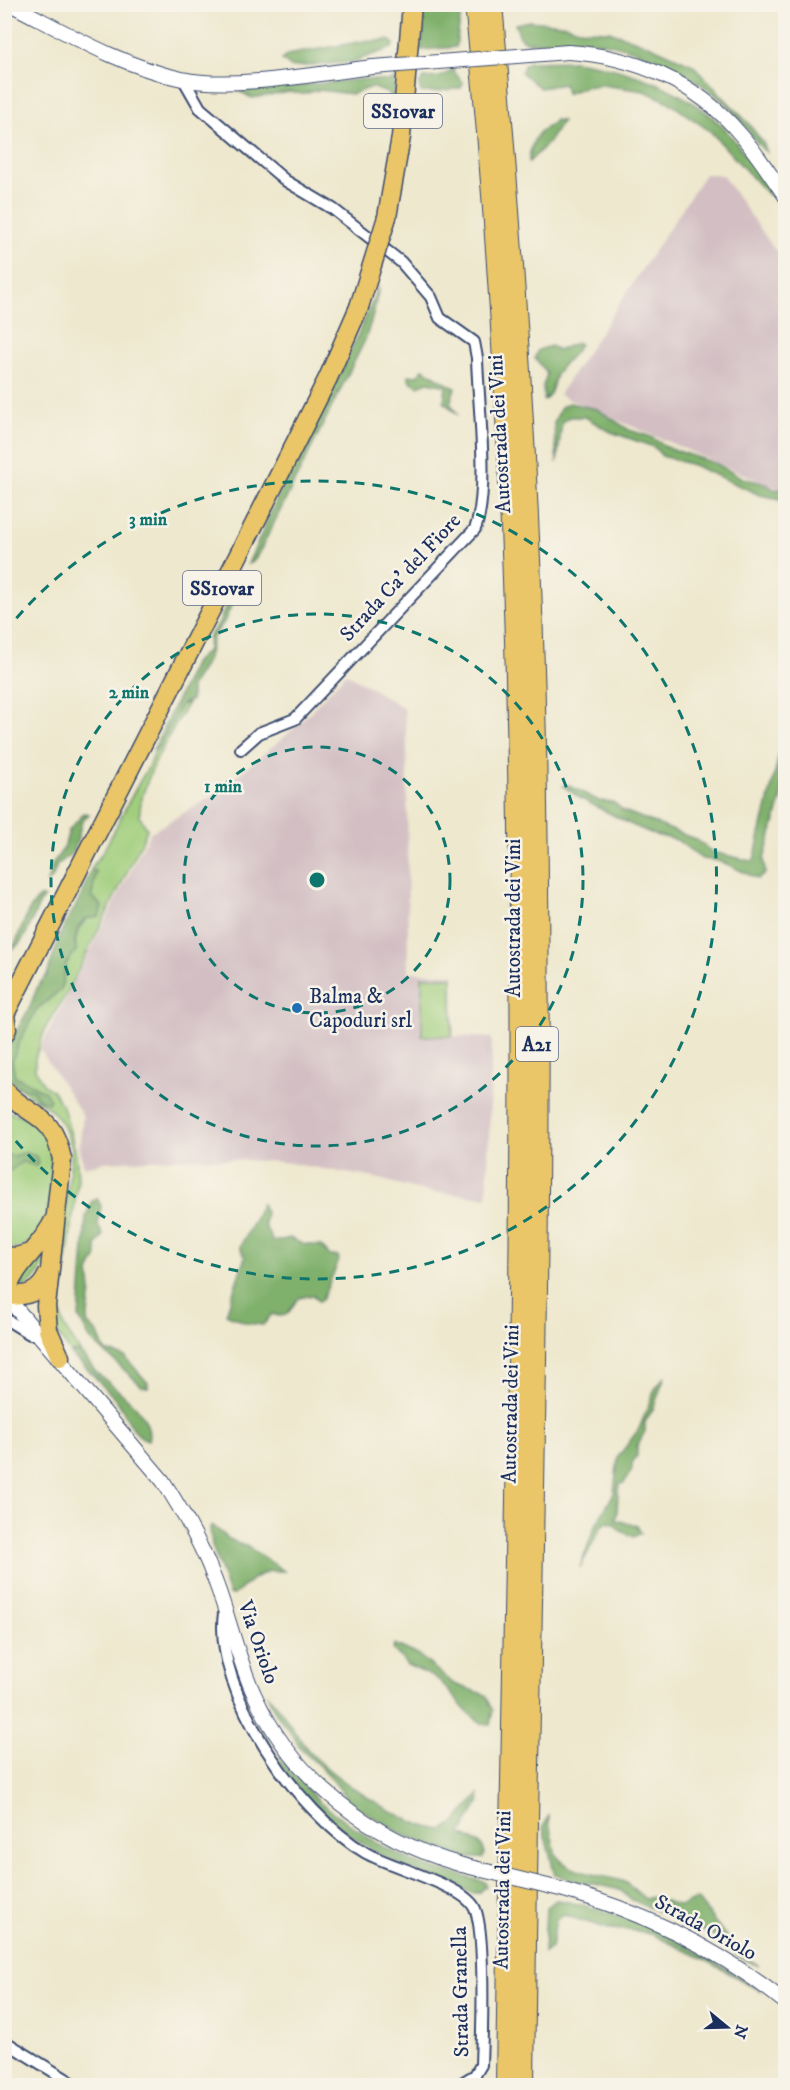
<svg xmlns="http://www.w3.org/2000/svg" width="790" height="2090" font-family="'IM FELL DW Pica',serif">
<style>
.industrial{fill:#d2bec3}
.green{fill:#a0ce7c;stroke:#5e7e6d;stroke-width:1.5}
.forest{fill:#80b16c;stroke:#4e7065;stroke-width:1.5}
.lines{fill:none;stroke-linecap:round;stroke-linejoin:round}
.minor-casing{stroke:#3b4b6f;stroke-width:14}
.tertiary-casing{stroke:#3b4b6f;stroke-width:16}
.trunk-casing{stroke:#3b4b6f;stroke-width:21}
.motorway-casing{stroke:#3b4b6f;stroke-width:22}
.minor{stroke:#fff;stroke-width:10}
.tertiary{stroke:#fff;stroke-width:14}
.trunk{stroke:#eac669;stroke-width:18}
.motorway{stroke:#eac669;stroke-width:20}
.tertiary-bridge-casing{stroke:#3b4b6f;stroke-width:16;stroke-linecap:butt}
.trunk-bridge-casing{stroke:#3b4b6f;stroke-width:21;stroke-linecap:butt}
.tertiary-bridge{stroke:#fff;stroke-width:14}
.trunk-bridge{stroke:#eac669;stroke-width:18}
.ring{fill:none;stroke:#0f766e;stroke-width:3;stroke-dasharray:10 8}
.poi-dot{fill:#1f6fb2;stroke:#f7f3e8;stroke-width:2}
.labels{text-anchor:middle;stroke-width:5;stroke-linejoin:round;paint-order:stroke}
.shield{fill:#f7f3e8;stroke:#5d6a87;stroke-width:1.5}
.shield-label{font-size:20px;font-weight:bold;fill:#1b2f5e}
.street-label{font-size:21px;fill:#1b2f5e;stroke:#f7f3e8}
.poi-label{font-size:21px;fill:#1b2f5e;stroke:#f7f3e8;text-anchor:start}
.centre{fill:#0f766e;stroke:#f7f3e8;stroke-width:3}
.ring-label{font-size:18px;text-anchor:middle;font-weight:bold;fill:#0f766e;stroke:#f7f3e8;stroke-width:5;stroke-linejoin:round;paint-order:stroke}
</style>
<rect width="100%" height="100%" fill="#f7f3e8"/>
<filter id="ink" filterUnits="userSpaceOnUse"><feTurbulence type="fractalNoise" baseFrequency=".0167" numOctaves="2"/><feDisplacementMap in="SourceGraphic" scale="12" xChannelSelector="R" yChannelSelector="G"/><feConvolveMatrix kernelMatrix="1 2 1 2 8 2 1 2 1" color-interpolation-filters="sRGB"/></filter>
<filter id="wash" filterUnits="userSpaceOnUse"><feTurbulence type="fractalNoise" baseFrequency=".008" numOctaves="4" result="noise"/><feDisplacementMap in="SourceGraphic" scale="24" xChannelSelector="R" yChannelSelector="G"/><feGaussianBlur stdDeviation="1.35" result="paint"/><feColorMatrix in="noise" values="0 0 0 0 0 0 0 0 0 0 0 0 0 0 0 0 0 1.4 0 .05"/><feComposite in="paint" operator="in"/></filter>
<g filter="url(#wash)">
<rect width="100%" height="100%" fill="#eee8ce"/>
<!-- industrial -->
<path class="industrial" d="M705 174 722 175 775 250 785 249V492L559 395Z
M346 673 404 708 407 745 408 972 453 974 454 1036 492 1038 487 1197 428 1192 375 1178 283 1162 193 1158 105 1162 84 1167 79 1149 83 1116 40 1049 150 833 215 794 296 727Z"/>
<!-- green -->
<path class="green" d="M188 703C173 727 137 789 140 817L147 829 142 842 67 993 46 1027 35 1058V1069L44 1085 53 1091 63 1107 76 1153 78 1179 60 1309 64 1327 81 1353H71L58 1335 55 1313 72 1148C68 1136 64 1124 55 1114 42 1100 22 1094 10 1079L18 1086 45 1092 15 1076 12 1061 18 1045 36 1010 61 989 66 964 76 950C73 928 86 919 102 906L91 896 95 871 91 870C94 862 100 857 104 850 119 822 132 793 149 766 153 758 152 753 159 746L181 705Z
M422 977H452V1036H422Z
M5 1111C17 1114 29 1116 38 1126 55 1143 53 1165 51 1187 48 1216 43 1250 5 1249Z
M45 1244C44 1268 39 1285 14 1289Z"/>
<!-- forest -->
<path class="forest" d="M421 5H462L456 47 420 50 424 31Z
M529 21 562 24 583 30 609 31 651 46 693 65 749 124 764 144 766 152C751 139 741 117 725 103 686 69 641 47 590 41 569 38 547 44 526 42L521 39 515 24Z
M389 40 394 44 392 48 352 62 291 67 282 60 287 55 358 42Z
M575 61C629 69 686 89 725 129 742 148 753 170 771 187V194L768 195 711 132 667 101 644 91 602 85 584 87 566 94 564 84 540 88 521 72 525 64 529 62Z
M453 70 463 83 461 88C450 89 430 94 421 92L419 85 424 78 440 77Z
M365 79 386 81 394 79 395 102 392 115 389 117 390 94 372 87 352 94 319 90 303 94 290 92 252 98 238 91 284 84 296 86Z
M555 120 562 121 549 142 529 162C528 155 534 138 539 133 544 127 550 128 555 120Z
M379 286 373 315 365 340 259 553 253 562 248 564 277 499 346 362Z
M577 343 580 344C574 356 562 363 556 375 553 383 552 396 544 400L543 386 547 374 535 358 538 350 551 346 558 350Z
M423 369 455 388 450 403 458 415 444 402 446 386 428 382 418 386 409 380V375L417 376Z
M569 403 597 409 629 430 651 437 666 447 717 464 742 478 766 484 775 490 785 488V500L760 495 693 465 662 456 654 447 611 432 585 417H570L562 422 557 463 554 423 561 407Z
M241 577 244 578 224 622 213 637 207 661 191 686V700L181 705 159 746 153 750 195 662 208 650 209 636 219 623 236 582Z
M785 730 781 800 764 859 765 874 758 879 720 861 702 859 677 840 655 835 630 824 580 798 563 786 568 785 599 801 613 802 624 811 697 840 712 852 751 861 754 860Z
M84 813 89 814 82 821 74 852 57 865 52 879 47 882 53 863 64 848 69 830Z
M91 870 96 871 92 896 102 907 99 917 85 919 79 926 75 940 76 950 66 964 61 989 36 1010 18 1045 12 1061 15 1076 45 1092 50 1100 48 1103 38 1099 33 1091 18 1086 10 1079 5 1068V1051L29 1009 38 986 47 975 61 932 80 898Z
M39 897H44C32 912 30 938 13 949L28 912Z
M25 1153 36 1156 38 1163 36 1166 22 1162 10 1171 5 1170V1154L12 1156Z
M97 1198 101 1206 98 1225 103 1235 96 1245 97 1256 89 1272 91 1291 87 1323 98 1334 105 1351 125 1357 148 1383V1387L142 1386 90 1339 79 1318 86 1217 92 1201Z
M262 1204 266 1212 264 1224 273 1242 290 1238 302 1244 321 1246 330 1256H338L339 1260 322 1300 318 1301 313 1295 299 1298C289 1307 291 1321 272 1314L263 1325 247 1323 226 1314 245 1257 240 1247Z
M76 1352C89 1355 89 1367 98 1374 116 1389 155 1415 148 1440 130 1436 125 1408 114 1397 100 1385 90 1368 74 1358L71 1353Z
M665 1376 653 1409 645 1422V1431L637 1446V1456L632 1463V1469L624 1483 619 1484C617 1497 618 1507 616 1520L637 1526 641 1533 634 1537 619 1530 615 1524 607 1522 601 1527 580 1568 594 1528 614 1493 618 1457 639 1429 655 1389Z
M212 1525 229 1539 248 1547 284 1571H269L254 1578 234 1595H229L212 1545 210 1528Z
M394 1644 418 1655 454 1684 486 1695 493 1710 490 1725 483 1724 467 1712 438 1679 407 1665 393 1649Z
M267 1694C283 1709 294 1733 308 1750 334 1779 405 1826 443 1830L456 1822 479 1794 480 1801 461 1834C471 1840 488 1841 483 1858H467L403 1835 352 1804 327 1773 303 1751 274 1710Z
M261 1730 275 1754 320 1803 378 1844 418 1864 485 1882 486 1886 479 1893H471C453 1880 427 1878 407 1868 348 1841 287 1791 261 1730Z
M549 1815C548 1829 554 1840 555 1854 570 1875 600 1874 622 1881 629 1884 639 1894 645 1899L653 1897 680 1906 697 1899 736 1949 759 1966 737 1956 715 1936 632 1900 620 1890 590 1883H580L555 1875 543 1828Z
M556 1900C627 1910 703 1951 761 1991L704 1959 653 1935 639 1931 609 1929 564 1915 556 1920 551 1948 544 1953 546 1908Z"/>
</g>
<g filter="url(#ink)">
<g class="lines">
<!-- minor casing -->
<g class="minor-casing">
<path id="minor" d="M184 80 200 108 286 181 333 209 401 262 431 297 440 318 474 342 477 358C478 402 490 491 475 529L295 719 259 733 241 749
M4 1318 30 1334H40
M224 1613C213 1692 298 1814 366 1853 391 1867 462 1885 474 1907 486 1927 482 2036 481 2065L475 2075 457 2086
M4 2041 77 2086"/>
</g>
<!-- tertiary casing -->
<g class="tertiary-casing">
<path id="tertiary" d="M10 4C65 32 121 66 182 79 232 90 321 73 373 67
M568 52C633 56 697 82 740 134 757 153 771 176 786 197
M4 1294 163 1481C183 1512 201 1543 214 1578 229 1616 237 1657 254 1694 294 1782 372 1839 462 1865
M564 1890C647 1913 719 1949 786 2003"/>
</g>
<!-- trunk casing -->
<g class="trunk-casing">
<path id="trunk" d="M387 217 401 137 412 4
M4 1016 261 511 328 378 359 307
M4 1035 7 1029 5 1015
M4 1090C32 1120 52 1111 62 1159L46 1306 48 1330 60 1357
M4 1256 16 1257 30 1253
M48 1274C39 1294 27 1296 6 1296 12 1264 41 1249 54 1220"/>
</g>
<!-- motorway casing -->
<g class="motorway-casing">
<path id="motorway" d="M475 4C546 696 515 1392 506 2086
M492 4C514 251 531 498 536 746 545 1192 529 1639 524 2086"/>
</g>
<!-- minor -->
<use href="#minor" class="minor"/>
<!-- tertiary -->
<use href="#tertiary" class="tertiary"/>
<!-- trunk -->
<use href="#trunk" class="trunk"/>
<!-- motorway -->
<use href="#motorway" class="motorway"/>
<!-- tertiary-bridge casing -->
<g class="tertiary-bridge-casing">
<path id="tertiary-bridge" d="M373 67 568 52
M462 1865 564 1890"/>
</g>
<!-- trunk-bridge casing -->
<g class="trunk-bridge-casing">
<path id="trunk-bridge" d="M359 307 387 217"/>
</g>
<!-- tertiary-bridge -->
<use href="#tertiary-bridge" class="tertiary-bridge"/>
<!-- trunk-bridge -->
<use href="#trunk-bridge" class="trunk-bridge"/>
</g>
</g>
<!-- distance rings -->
<g class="ring">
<circle cx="317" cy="880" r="133"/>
<circle cx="317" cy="880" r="266"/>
<path d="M5 632A399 399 0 1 1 5 1128"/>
</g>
<!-- markers -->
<circle class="poi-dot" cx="297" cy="1008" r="6"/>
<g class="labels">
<!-- shield labels -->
<g class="shield">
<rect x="364" y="94" width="78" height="34" rx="4.5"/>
<rect x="183" y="571" width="78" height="34" rx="4.5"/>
<rect x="516" y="1027" width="42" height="34" rx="4.5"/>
</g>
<g class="shield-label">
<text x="403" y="118">SS10var</text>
<text x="222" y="595">SS10var</text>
<text x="537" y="1051">A21</text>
</g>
<!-- street labels -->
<g class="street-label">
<text transform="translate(499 434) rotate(-93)" y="7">Autostrada dei Vini</text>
<text transform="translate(400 577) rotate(-47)" y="7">Strada Ca' del Fiore</text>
<text transform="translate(513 918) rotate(-90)" y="7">Autostrada dei Vini</text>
<text transform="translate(510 1404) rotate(-89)" y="7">Autostrada dei Vini</text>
<text transform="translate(259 1642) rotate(71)" y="7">Via Oriolo</text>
<text transform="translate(502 1890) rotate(-89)" y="7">Autostrada dei Vini</text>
<text transform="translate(706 1927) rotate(29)" y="7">Strada Oriolo</text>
<text transform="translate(460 1992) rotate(-91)" y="7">Strada Granella</text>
</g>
<!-- poi labels -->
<g class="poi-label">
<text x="309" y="1003">Balma &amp;<tspan x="309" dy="24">Capoduri srl</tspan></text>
</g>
</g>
<circle cx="317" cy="880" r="9" class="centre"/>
<g class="ring-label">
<text x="148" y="525">3 min</text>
<text x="129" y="698">2 min</text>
<text x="223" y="792">1 min</text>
</g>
<!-- margin -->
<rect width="790" height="2090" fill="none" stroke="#f7f3e8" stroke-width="24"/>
<!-- north arrow -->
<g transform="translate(727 2027) rotate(109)" stroke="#f7f3e8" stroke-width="4.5" paint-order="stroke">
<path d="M0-4.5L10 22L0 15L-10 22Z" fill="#1b2f5e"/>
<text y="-9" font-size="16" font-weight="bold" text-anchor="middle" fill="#1b2f5e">N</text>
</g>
</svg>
